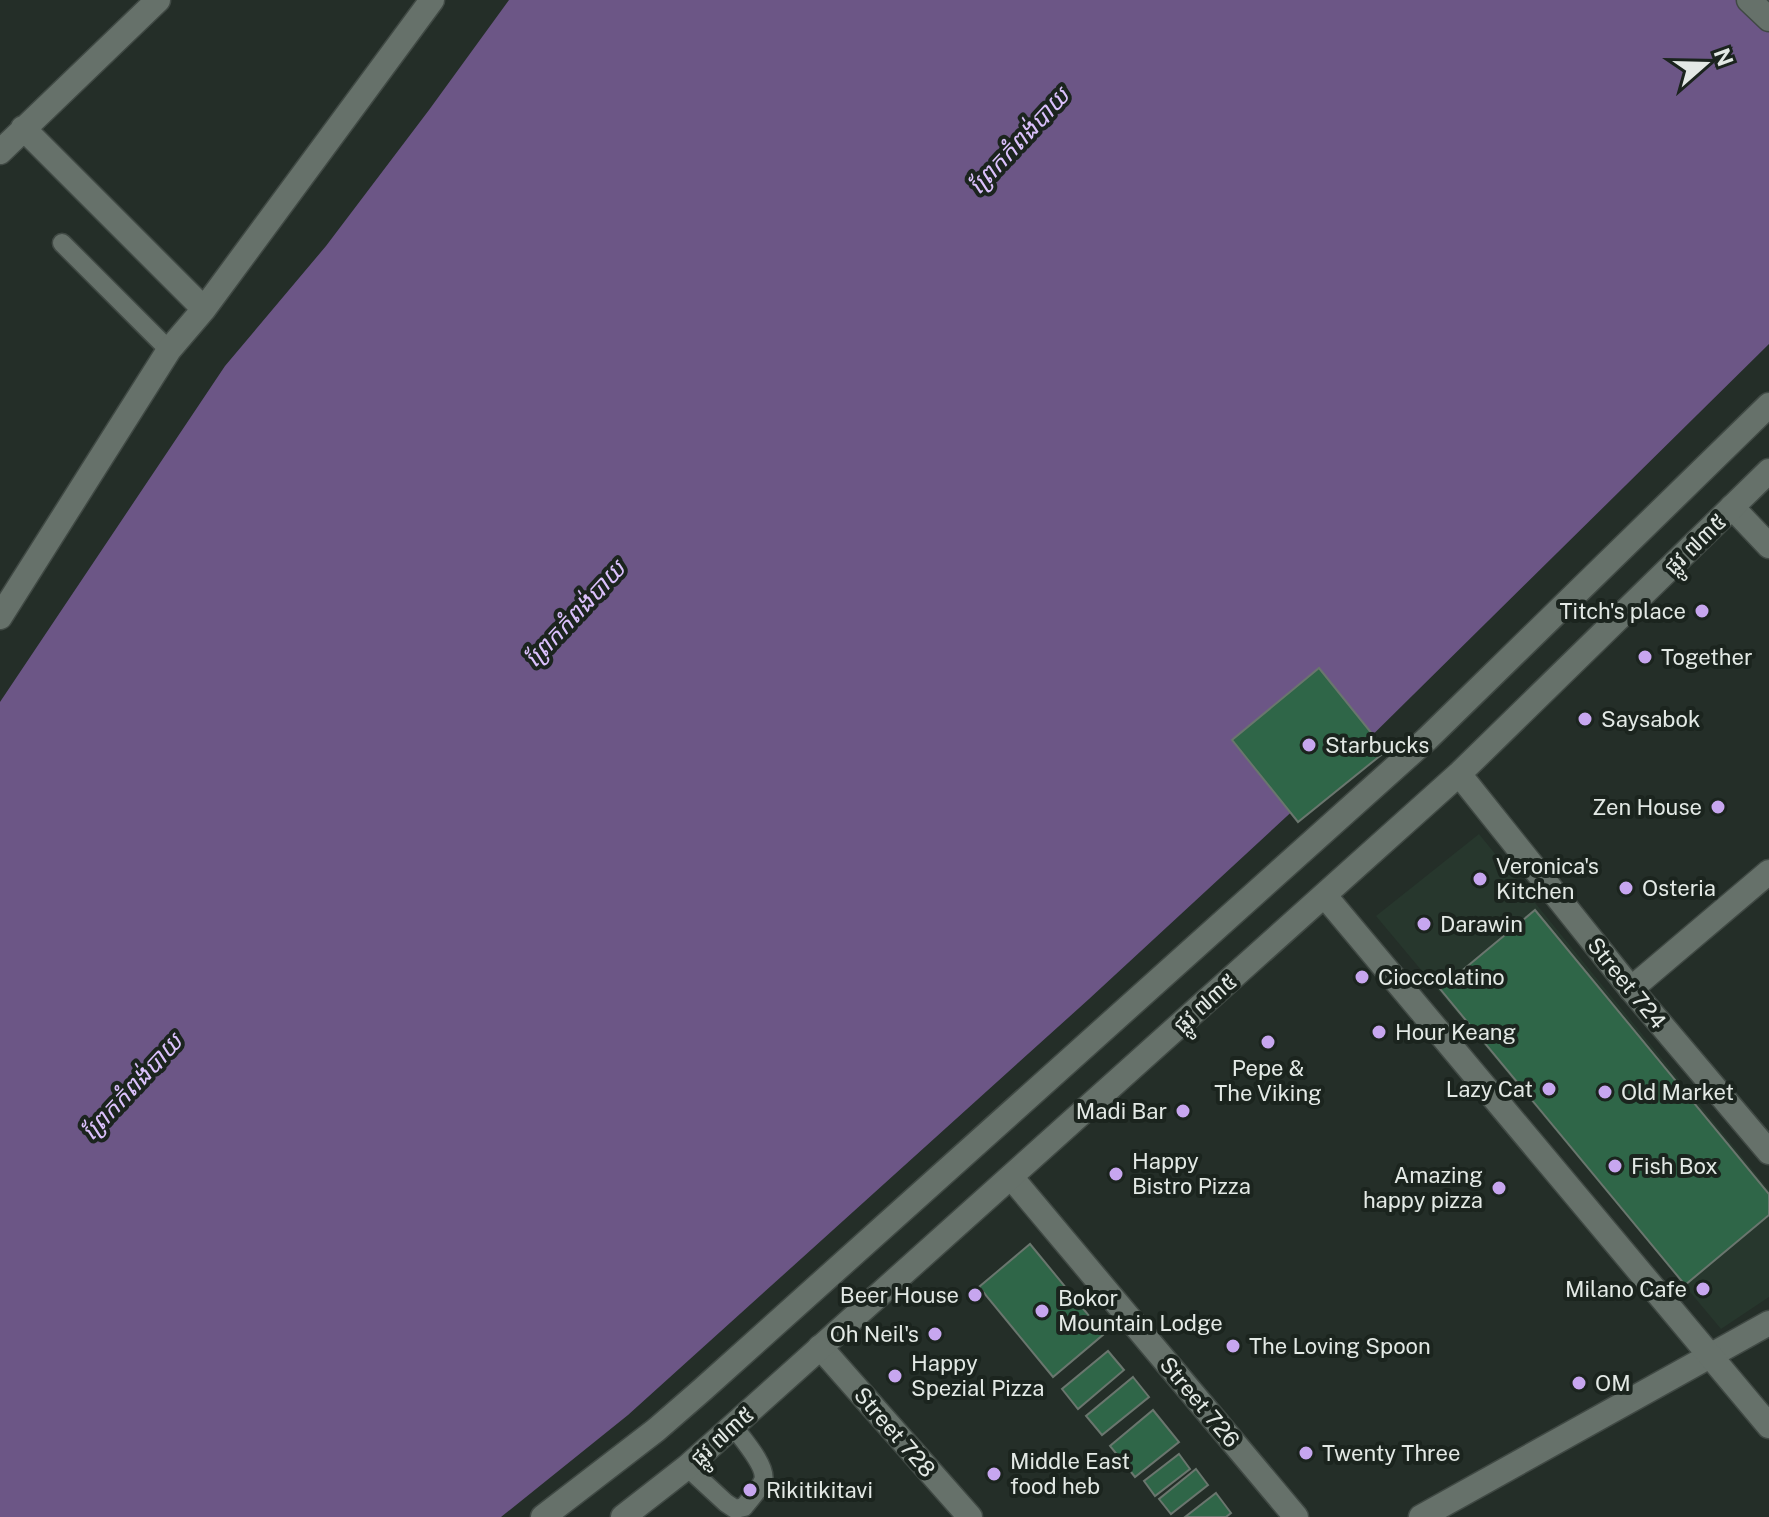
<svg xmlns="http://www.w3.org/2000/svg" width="1769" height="1517" font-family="'Public Sans','Noto Sans Khmer',sans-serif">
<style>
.built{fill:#27372d}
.water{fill:#6c5686}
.building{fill:#2f6648;stroke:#6a766e;stroke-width:2}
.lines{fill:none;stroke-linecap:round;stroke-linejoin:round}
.lane-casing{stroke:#404944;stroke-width:21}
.street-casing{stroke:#404944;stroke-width:27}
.secondary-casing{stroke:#404944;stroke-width:27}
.lane{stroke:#66716a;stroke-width:18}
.street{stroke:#66716a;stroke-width:24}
.secondary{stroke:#66716a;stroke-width:24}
.poi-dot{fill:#c7a6ef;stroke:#1b241e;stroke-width:3}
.labels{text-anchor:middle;stroke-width:8;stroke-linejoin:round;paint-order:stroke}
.street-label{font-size:22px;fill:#e3e9e5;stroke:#1b241e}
.poi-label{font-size:22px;fill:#e3e9e5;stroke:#1b241e;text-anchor:start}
.water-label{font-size:24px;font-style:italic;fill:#dbc1fc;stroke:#1b241e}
</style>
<rect width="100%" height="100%" fill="#242e28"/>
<!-- built -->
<path class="built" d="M1479 834 1769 1190V1297L1721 1329 1376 916Z"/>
<!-- water -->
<path class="water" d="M509 0H1769V344L1338 769 1089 999 628 1415 501 1517H0V702L225 366 326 246 429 110Z"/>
<!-- building -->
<path class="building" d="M1319 668 1386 751 1298 822 1232 740Z
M1535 910 1769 1194V1215L1685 1285 1440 989Z
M1030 1244 1104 1334 1053 1377 979 1287Z
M1108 1351 1124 1370 1078 1409 1062 1389Z
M1133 1377 1149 1397 1102 1435 1086 1416Z
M1153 1410 1179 1442 1135 1477 1110 1446Z
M1179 1454 1190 1469 1155 1496 1144 1481Z
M1196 1469 1208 1485 1171 1514 1159 1499Z
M1216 1493 1231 1513 1226 1517H1185Z"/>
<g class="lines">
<!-- lane casing -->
<g class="lane-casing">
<path id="lane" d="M62 243 169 350
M687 1467 726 1503 735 1509 744 1507C750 1499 759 1490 763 1481 768 1467 741 1437 733 1426"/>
</g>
<!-- street casing -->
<g class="street-casing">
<path id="street" d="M0 152 158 0
M204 309 432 0
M1732 507 1769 546
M0 617 169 350 204 309 23 128
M1631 989 1769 872
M1011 1177 1296 1517
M820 1347 970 1517
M543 1517 656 1430 702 1390 1427 739 1769 405
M1421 1517 1769 1323"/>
</g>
<!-- secondary casing -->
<g class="secondary-casing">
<path id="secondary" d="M1749 0 1769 19
M1459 774 1631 989 1769 1152
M1325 896 1769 1426
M623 1517 687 1467 733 1426 1459 774 1769 471"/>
</g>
<!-- lane -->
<use href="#lane" class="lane"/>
<!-- street -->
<use href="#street" class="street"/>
<!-- secondary -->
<use href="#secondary" class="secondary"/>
</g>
<!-- markers -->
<g class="poi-dot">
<circle cx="1702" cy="611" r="8"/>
<circle cx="1645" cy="657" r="8"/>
<circle cx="1585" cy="719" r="8"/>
<circle cx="1309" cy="745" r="8"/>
<circle cx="1718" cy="807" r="8"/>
<circle cx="1480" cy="879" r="8"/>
<circle cx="1626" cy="888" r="8"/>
<circle cx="1424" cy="924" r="8"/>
<circle cx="1362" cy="977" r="8"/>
<circle cx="1379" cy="1032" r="8"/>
<circle cx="1268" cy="1042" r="8"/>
<circle cx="1549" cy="1089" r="8"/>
<circle cx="1605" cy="1092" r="8"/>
<circle cx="1183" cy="1111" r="8"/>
<circle cx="1615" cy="1166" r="8"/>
<circle cx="1116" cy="1174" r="8"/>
<circle cx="1499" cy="1188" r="8"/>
<circle cx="1703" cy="1289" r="8"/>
<circle cx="975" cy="1295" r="8"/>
<circle cx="1042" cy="1311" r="8"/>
<circle cx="935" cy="1334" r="8"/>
<circle cx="1233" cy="1346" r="8"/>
<circle cx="895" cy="1376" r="8"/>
<circle cx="1579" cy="1383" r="8"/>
<circle cx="1306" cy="1453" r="8"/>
<circle cx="994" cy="1474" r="8"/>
<circle cx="750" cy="1490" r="8"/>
</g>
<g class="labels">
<!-- street labels -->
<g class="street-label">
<text transform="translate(1695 544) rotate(-44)" y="8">ផ្លូវ ៧៣៥</text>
<text transform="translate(1627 983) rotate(51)" y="8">Street 724</text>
<text transform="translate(1205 1003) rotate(-42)" y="8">ផ្លូវ ៧៣៥</text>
<text transform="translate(1200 1402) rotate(50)" y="8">Street 726</text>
<text transform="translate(895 1432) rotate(49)" y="8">Street 728</text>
<text transform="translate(722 1436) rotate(-42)" y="8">ផ្លូវ ៧៣៥</text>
</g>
<!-- poi labels -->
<g class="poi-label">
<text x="1686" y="619" text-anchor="end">Titch's place</text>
<text x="1661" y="665">Together</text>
<text x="1601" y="727">Saysabok</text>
<text x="1325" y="753">Starbucks</text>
<text x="1702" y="815" text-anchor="end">Zen House</text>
<text x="1496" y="874">Veronica's<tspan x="1496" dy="25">Kitchen</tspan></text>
<text x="1642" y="896">Osteria</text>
<text x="1440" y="932">Darawin</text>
<text x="1378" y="985">Cioccolatino</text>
<text x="1395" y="1040">Hour Keang</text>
<text x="1268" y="1076" text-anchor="middle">Pepe &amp;<tspan x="1268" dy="25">The Viking</tspan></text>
<text x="1533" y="1097" text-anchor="end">Lazy Cat</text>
<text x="1621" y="1100">Old Market</text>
<text x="1167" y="1119" text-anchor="end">Madi Bar</text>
<text x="1132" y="1169">Happy<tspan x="1132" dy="25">Bistro Pizza</tspan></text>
<text x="1631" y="1174">Fish Box</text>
<text x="1483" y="1183" text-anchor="end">Amazing<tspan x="1483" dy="25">happy pizza</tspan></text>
<text x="1687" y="1297" text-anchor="end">Milano Cafe</text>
<text x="959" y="1303" text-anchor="end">Beer House</text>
<text x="1058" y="1306">Bokor<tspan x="1058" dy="25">Mountain Lodge</tspan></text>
<text x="919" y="1342" text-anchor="end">Oh Neil's</text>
<text x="1249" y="1354">The Loving Spoon</text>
<text x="911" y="1371">Happy<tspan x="911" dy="25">Spezial Pizza</tspan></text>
<text x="1595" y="1391">OM</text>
<text x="1322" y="1461">Twenty Three</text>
<text x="1010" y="1469">Middle East<tspan x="1010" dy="25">food heb</tspan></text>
<text x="766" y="1498">Rikitikitavi</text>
</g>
<!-- water labels -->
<g class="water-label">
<text transform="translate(1019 141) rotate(-47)" y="8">ព្រែកកំពង់បាយ</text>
<text transform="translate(575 614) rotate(-47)" y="8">ព្រែកកំពង់បាយ</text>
<text transform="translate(132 1087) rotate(-47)" y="8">ព្រែកកំពង់បាយ</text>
</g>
</g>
<!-- north arrow -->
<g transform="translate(1705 64) rotate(70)" stroke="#1b241e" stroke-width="6" paint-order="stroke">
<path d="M0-6L14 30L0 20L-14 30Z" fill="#e3e9e5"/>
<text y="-12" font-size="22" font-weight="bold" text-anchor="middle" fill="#e3e9e5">N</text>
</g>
</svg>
